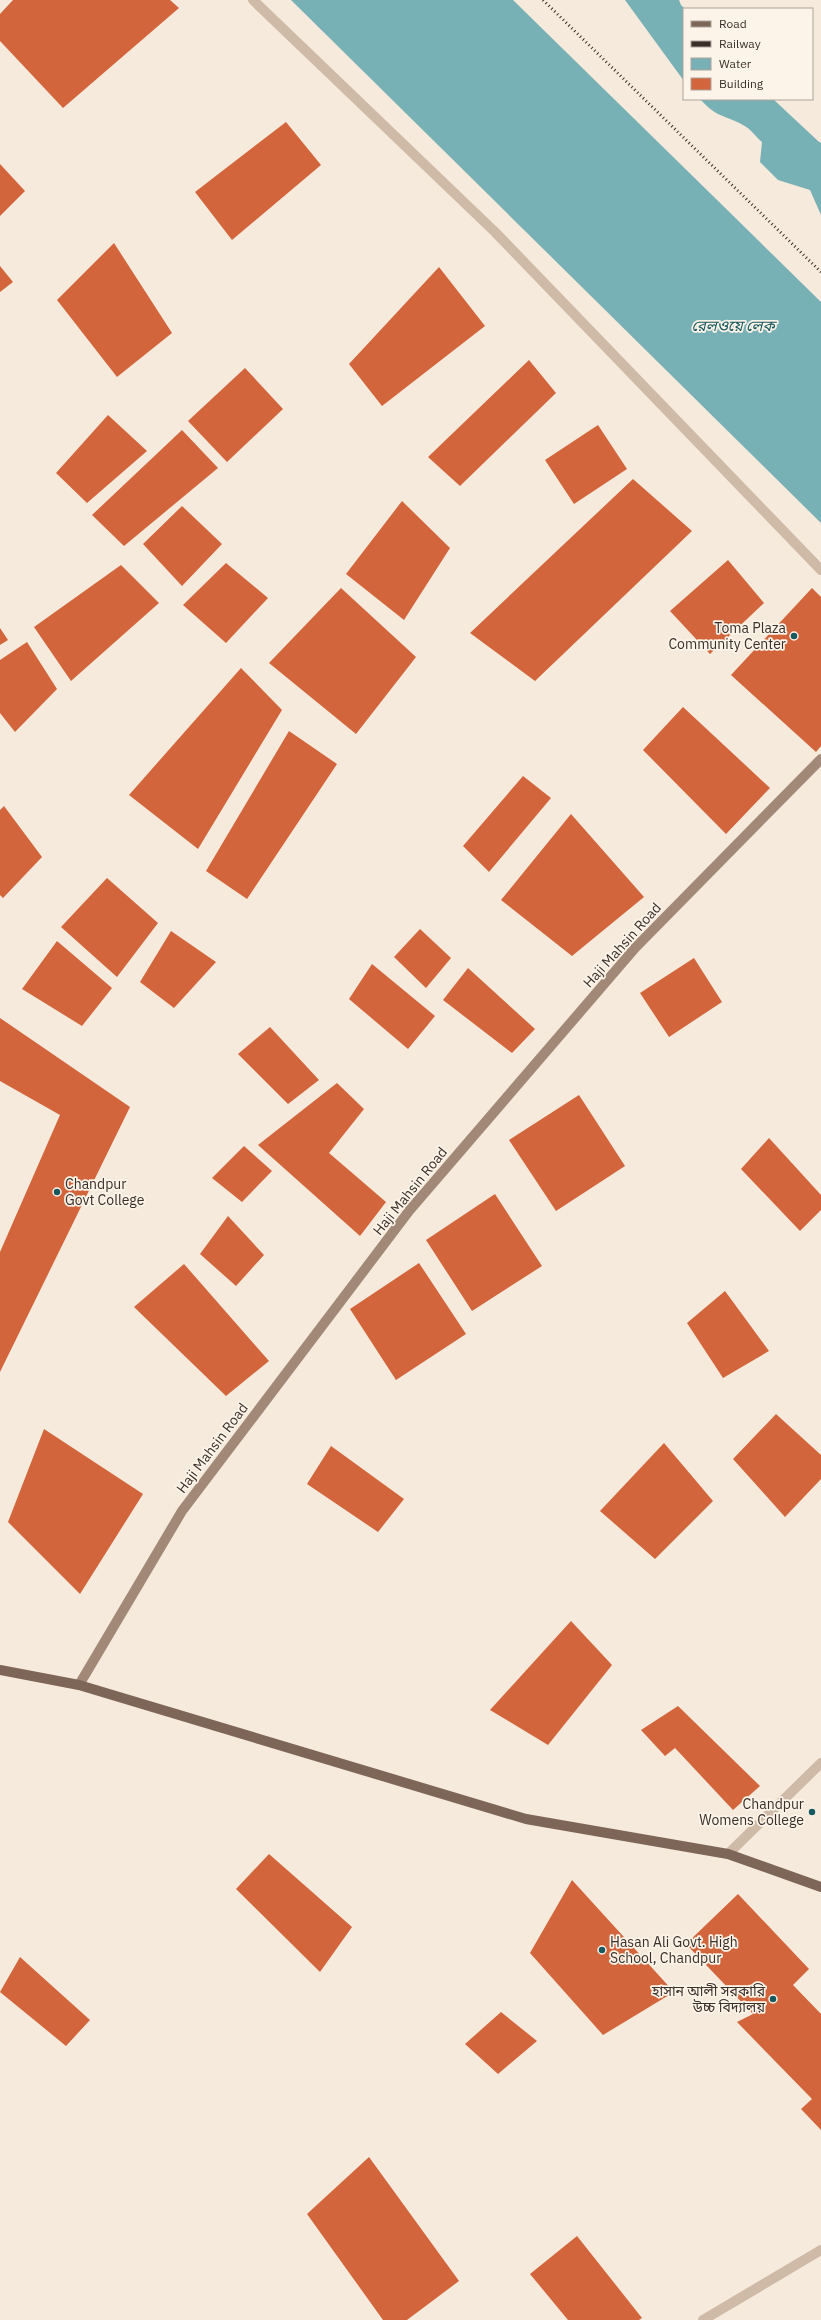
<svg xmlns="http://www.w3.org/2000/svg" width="821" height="2320" font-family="'IBM Plex Sans','Noto Sans Bengali',sans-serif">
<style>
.water{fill:#77b0b5}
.building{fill:#d2653c}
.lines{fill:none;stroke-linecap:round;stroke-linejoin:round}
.service{stroke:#cebaa6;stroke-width:10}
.minor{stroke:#cebaa6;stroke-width:10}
.tertiary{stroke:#cebaa6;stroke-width:10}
.secondary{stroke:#a28877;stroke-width:10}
.primary{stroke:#7d6557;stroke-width:10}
.rail{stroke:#3a2e28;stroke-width:3;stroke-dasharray:1 3;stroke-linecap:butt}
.poi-dot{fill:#185960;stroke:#fcf3e9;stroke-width:1.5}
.labels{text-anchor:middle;stroke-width:3.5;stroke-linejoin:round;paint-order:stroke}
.poi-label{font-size:14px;fill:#3a2e28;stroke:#fcf3e9;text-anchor:end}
.street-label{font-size:14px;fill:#3a2e28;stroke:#fcf3e9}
.water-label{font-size:15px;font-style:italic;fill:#185960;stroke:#fcf3e9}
</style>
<rect width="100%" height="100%" fill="#f5eadb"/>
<!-- water -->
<path class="water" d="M291 0H513L821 302V523Z
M625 0H679L681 5 685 9 684 81Z
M700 99H773L818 141 821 143V215L810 190 778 180 760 162 762 142C756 137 750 128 743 125 723 114 717 118 700 99Z"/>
<!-- building -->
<path class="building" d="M13 0H170L179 8 63 108 0 41V14Z
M286 122 321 165 232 240 195 192Z
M0 164 25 191 0 216Z
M114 243 172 333 117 377 57 300Z
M0 266 13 282 0 292Z
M439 267 485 326 382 406 349 364Z
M529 360 556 393 460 486 428 457Z
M245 368 283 409 227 462 188 421Z
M108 415 147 451 87 503 56 473Z
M598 425 627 469 574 504 545 460Z
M182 430 218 468 124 546 92 515Z
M633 479 692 531 535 681 470 633Z
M402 501 450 548 404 620 346 574Z
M182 506 222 544 182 586 143 544Z
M728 560 764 603 710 654 670 611Z
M226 563 268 598 226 643 183 605Z
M121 565 159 603 71 681 34 627Z
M341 588 416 657 356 734 269 663Z
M812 588 821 597V746L816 752 731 675Z
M0 628 8 640 0 645Z
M27 642 57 689 15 732 0 713V660Z
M241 668 282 710 198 849 129 795Z
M683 707 770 788 726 834 643 750Z
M289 731 337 764 247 899 206 871Z
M523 776 551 798 489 872 463 846Z
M4 806 42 857 3 898 0 895V810Z
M571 814 644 897 572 956 501 900Z
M107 878 158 923 117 977 61 927Z
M420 929 451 958 426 988 394 957Z
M171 931 216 962 174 1008 140 982Z
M57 941 112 988 82 1026 22 989Z
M694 958 722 1002 669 1037 640 993Z
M372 964 435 1016 408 1049 349 999Z
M468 968 535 1029 512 1053 443 1000Z
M0 1018 130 1107 0 1372V1252L60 1115 0 1081Z
M270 1027 319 1080 288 1104 238 1054Z
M337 1083 364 1109 329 1153 386 1202 360 1236 258 1145Z
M579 1095 625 1166 556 1211 509 1140Z
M769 1138 821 1195V1210L800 1231 741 1169Z
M244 1146 272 1171 242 1202 212 1178Z
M495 1194 542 1266 472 1311 426 1240Z
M228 1216 264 1255 236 1286 200 1254Z
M419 1263 466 1334 396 1380 350 1309Z
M184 1264 269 1361 226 1396 134 1307Z
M725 1291 769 1351 723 1378 687 1323Z
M776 1414 821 1455V1479L785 1517 733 1459Z
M44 1429 143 1494 80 1594 8 1522Z
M664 1443 713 1501 655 1559 600 1511Z
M331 1446 404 1499 378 1532 307 1484Z
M571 1621 612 1665 548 1745 490 1710Z
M678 1706 760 1786 733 1810 675 1748 665 1756 641 1730Z
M269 1854 352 1927 320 1972 236 1889Z
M572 1880 674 1992 603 2035 530 1953Z
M738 1894 809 1969 793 1985 821 2014V2130L801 2109 812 2099 737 2022 753 2014 686 1944Z
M20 1957 90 2020 66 2046 0 1992Z
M501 2012 537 2041 498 2074 465 2044Z
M369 2157 459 2281 407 2320H383L307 2214Z
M577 2236 642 2318 639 2320H568L530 2274Z"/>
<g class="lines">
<!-- service -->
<path class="service" d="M728 1854 821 1763"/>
<!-- minor -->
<path class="minor" d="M703 2320 821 2250"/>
<!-- tertiary -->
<path class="tertiary" d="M253 0 495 232 821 570"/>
<!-- secondary -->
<path class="secondary" d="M79 1685 182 1511 409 1211 635 948 821 759"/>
<!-- primary -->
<path class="primary" d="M0 1670 79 1685 526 1819 728 1854 821 1887"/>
<!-- rail -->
<path class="rail" d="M543 0 821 272"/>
</g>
<!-- markers -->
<g class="poi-dot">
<circle cx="794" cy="636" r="4"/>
<circle cx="57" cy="1192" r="4"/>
<circle cx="812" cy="1812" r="4"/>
<circle cx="602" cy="1950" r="4"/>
<circle cx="773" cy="1999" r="4"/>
</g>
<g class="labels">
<!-- poi labels -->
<g class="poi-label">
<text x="786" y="633">Toma Plaza<tspan x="786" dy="16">Community Center</tspan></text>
<text x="65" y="1189" text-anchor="start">Chandpur<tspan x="65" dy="16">Govt College</tspan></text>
<text x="804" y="1809">Chandpur<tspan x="804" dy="16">Womens College</tspan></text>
<text x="610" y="1947" text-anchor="start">Hasan Ali Govt. High<tspan x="610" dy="16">School, Chandpur</tspan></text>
<text x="765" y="1996">হাসান আলী সরকারি<tspan x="765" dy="16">উচ্চ বিদ্যালয়</tspan></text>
</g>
<!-- street labels -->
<g class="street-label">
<text transform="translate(622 945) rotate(-48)" y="5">Haji Mahsin Road</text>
<text transform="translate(410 1191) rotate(-51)" y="5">Haji Mahsin Road</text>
<text transform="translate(212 1448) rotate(-53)" y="5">Haji Mahsin Road</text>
</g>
<!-- water labels -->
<g class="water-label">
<text x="733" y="331">রেলওয়ে লেক</text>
</g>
</g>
<!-- legend -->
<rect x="683" y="8" width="130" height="92" fill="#fcf3e9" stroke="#aea49c"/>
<rect x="691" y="21" width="20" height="6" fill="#7d6557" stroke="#aea49c"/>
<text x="719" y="28" font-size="12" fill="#3a2e28">Road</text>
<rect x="691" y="41" width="20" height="6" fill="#3a2e28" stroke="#aea49c"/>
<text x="719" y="48" font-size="12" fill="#3a2e28">Railway</text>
<rect x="691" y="58" width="20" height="12" fill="#77b0b5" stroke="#aea49c"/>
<text x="719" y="68" font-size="12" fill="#3a2e28">Water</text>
<rect x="691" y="78" width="20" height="12" fill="#d2653c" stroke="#aea49c"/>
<text x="719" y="88" font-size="12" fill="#3a2e28">Building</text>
</svg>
